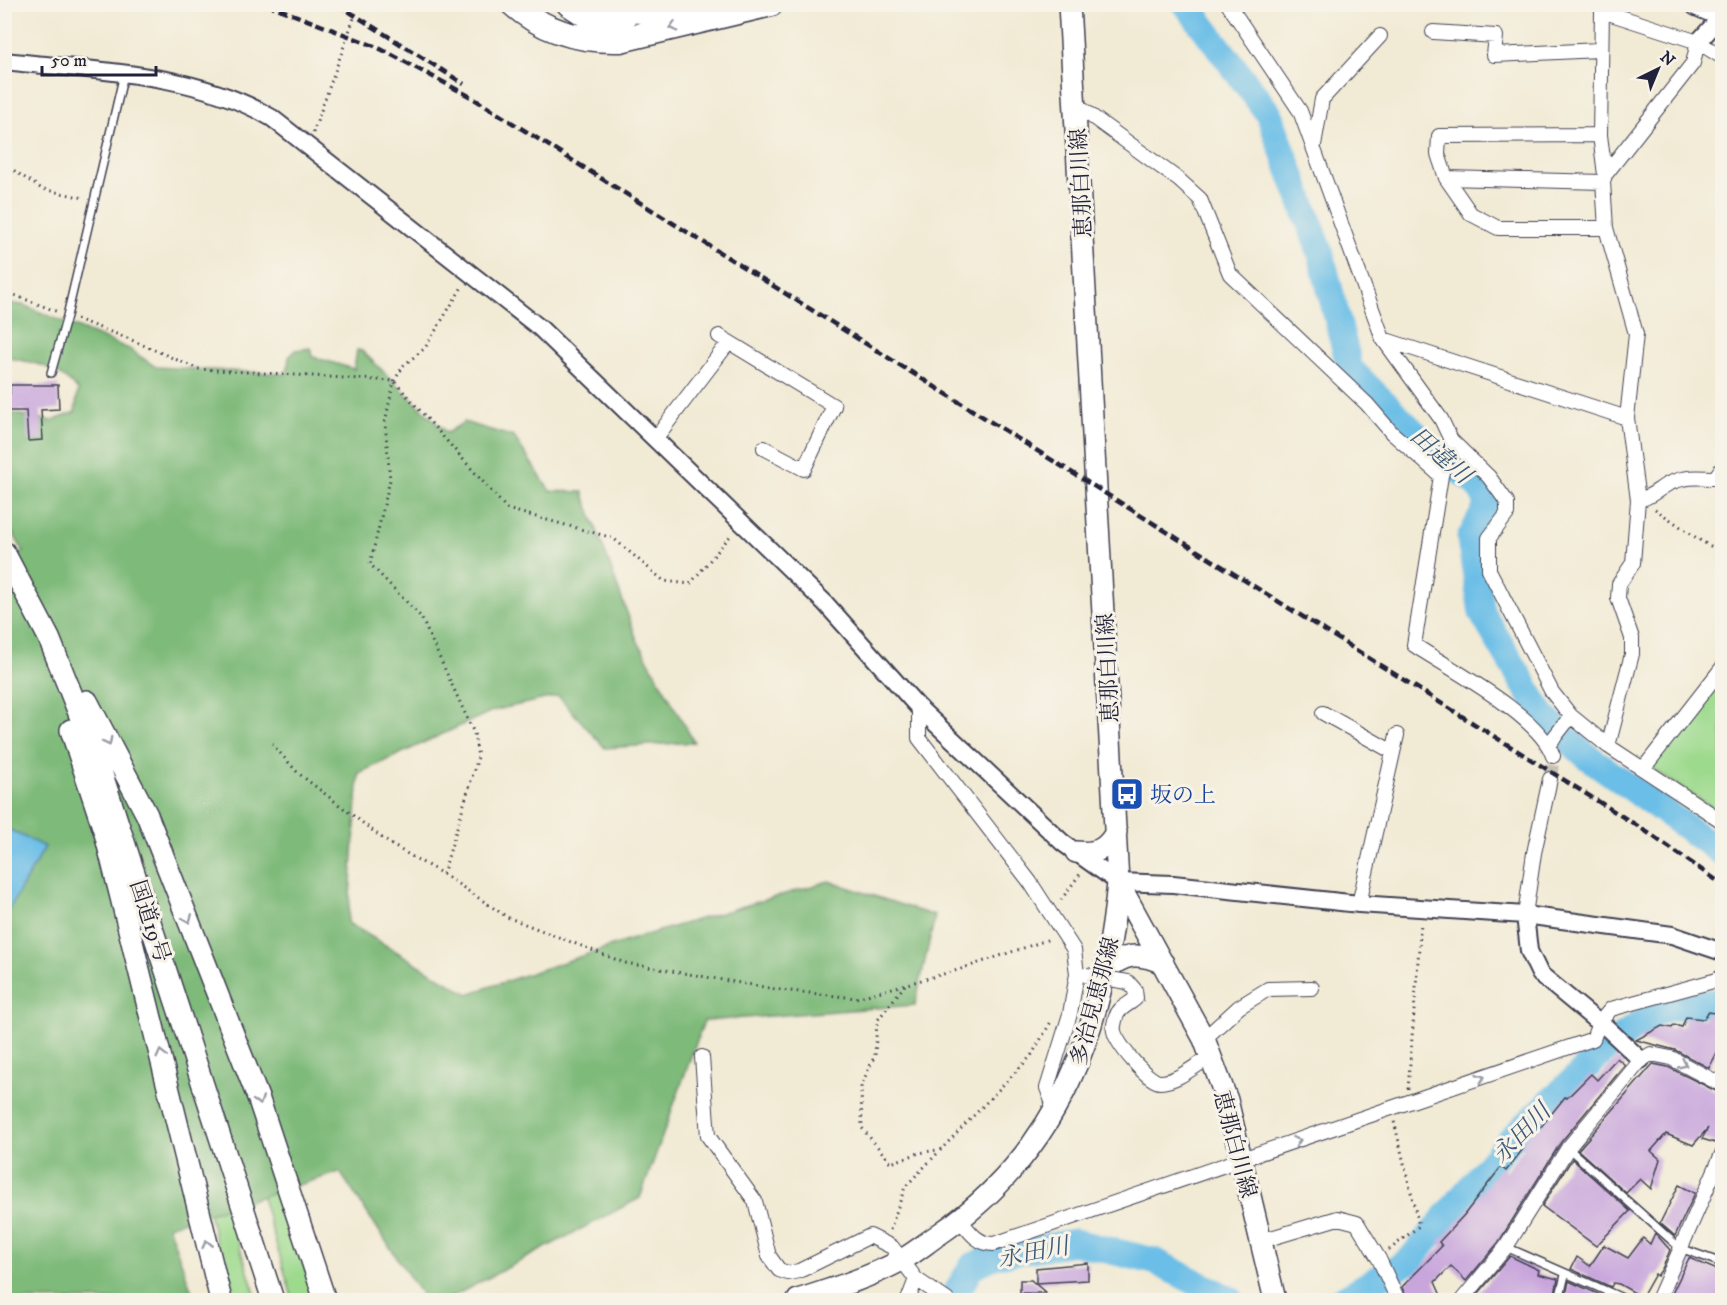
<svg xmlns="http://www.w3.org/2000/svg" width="1727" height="1305" font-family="'IM FELL DW Pica','Noto Serif JP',serif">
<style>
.green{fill:#9eda8e;stroke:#607e64;stroke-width:1.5}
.forest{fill:#7eba79;stroke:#506e5a;stroke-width:1.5}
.water{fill:#6bbee7;stroke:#467091;stroke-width:1.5}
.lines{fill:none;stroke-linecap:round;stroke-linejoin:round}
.river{stroke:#6bbee7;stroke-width:27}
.building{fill:#c8a6dc}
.minor-tunnel{stroke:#c8c2b5;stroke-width:14;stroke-dasharray:14 7;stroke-linecap:butt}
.service-casing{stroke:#414052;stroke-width:10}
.minor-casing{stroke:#414052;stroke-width:16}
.tertiary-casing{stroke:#414052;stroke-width:20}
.primary-casing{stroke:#414052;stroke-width:24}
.trunk-casing{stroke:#414052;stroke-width:24}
.motorway-casing{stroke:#414052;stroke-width:27}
.path{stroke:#414052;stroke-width:3;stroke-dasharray:1.5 4.5;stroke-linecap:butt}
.service{stroke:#fff;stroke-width:7}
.minor{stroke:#fff;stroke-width:14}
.tertiary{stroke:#fff;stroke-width:16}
.primary{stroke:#fff;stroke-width:21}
.trunk{stroke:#fff;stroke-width:21}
.motorway{stroke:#fff;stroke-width:24}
.rail{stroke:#22223b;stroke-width:4.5;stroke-dasharray:9 4.5;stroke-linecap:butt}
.minor-bridge-casing{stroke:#414052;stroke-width:16;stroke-linecap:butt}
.minor-bridge{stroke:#fff;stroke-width:14}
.oneway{stroke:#9c9ca7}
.labels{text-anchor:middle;stroke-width:6;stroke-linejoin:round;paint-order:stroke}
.street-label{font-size:22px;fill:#22223b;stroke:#f7f3e8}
.transit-label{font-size:22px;fill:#164399;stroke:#f7f3e8;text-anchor:start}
.water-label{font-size:24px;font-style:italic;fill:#3c5977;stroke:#f7f3e8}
</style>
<rect width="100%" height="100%" fill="#f7f3e8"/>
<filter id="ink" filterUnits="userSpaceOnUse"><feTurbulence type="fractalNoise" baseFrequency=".0167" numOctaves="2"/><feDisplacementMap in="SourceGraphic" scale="12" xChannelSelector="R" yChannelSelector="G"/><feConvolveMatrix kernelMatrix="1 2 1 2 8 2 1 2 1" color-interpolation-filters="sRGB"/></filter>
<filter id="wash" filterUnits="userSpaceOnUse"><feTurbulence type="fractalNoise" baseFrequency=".008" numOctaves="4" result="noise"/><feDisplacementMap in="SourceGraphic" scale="24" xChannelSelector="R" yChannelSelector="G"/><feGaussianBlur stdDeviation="1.35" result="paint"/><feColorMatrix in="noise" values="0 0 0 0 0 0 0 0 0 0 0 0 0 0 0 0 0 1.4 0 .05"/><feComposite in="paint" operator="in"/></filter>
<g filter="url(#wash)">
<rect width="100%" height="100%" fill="#f1ead4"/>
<!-- green -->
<path class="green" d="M1722 675V814L1652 769 1650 765Z
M136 926 257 1300H231Z
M206 982 316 1300H293L249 1154Z"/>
<!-- forest -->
<path class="forest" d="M5 303 23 305 129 349 156 367 287 374 289 357 296 350 310 348 313 357 354 369 357 350 362 351 447 433 464 422 514 437 550 491 583 492 637 640 694 742 605 748 558 696 492 711 359 773 348 923 468 994 639 937 829 881 935 916 915 1005 704 1021 640 1198 446 1300H425L340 1172 168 1226 195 1300H5L4 559 24 552 5 520V412L52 421 75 412 78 390C54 365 37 363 5 357Z"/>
<!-- water -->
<path class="water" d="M4 827 45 847 8 911 5 912Z"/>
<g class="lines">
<!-- river -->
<path class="river" d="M1186 4 1269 114 1320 251 1350 369 1432 450 1476 483 1489 502 1470 539 1482 613 1543 716 1584 754 1722 853
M952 1300 972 1266 997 1255 1074 1242 1154 1261 1231 1300
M1341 1300 1409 1261 1510 1140 1606 1049 1653 1014 1668 1008 1722 1001"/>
</g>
<g id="blocks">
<!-- building -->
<path class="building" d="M10 385H58L59 409 41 410 43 440 28 441 26 411H4V394H10Z
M1708 1012 1722 1014 1719 1035 1722 1037V1043L1709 1068 1675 1050 1636 1040 1662 1026 1672 1028 1674 1025 1682 1027 1686 1017 1704 1019Z
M1617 1058 1625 1065 1561 1142 1498 1243 1466 1281 1451 1266 1435 1282 1443 1300H1407L1402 1287 1442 1246 1439 1242 1464 1215 1501 1167 1506 1171 1523 1149V1143L1531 1132 1538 1126 1540 1128 1565 1097 1567 1098 1591 1074 1597 1080Z
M1653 1064 1668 1067 1722 1094V1145L1702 1139 1708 1128 1693 1145 1666 1134 1651 1151 1660 1159 1651 1189 1640 1179 1626 1193 1578 1150Z
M1572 1159 1630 1211 1596 1246 1542 1206Z
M1679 1185 1695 1193 1675 1236 1660 1223Z
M1655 1233 1670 1250 1662 1269 1657 1276 1655 1274 1642 1297 1619 1284 1613 1283 1611 1287 1571 1269 1577 1257 1590 1266 1604 1245 1628 1258 1643 1238 1650 1244Z
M1510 1256 1539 1270 1538 1274 1558 1279 1554 1300H1473Z
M1689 1258 1722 1272V1300H1669Z
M1088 1263V1280L1036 1283V1268Z
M1020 1280H1031L1046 1293H1020Z
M1569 1281 1607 1298 1606 1300H1565Z"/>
</g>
</g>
<g filter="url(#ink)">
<use href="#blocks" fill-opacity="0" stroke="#414052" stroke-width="1.5"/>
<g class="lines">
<!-- minor-tunnel -->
<path class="minor-tunnel" d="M1550 779 1553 756"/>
<!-- service casing -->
<g class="service-casing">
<path id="service" d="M51 373 67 316 124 74
M1568 1148 1680 1248 1722 1263
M1506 1247 1627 1300
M1559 1300 1565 1275"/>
</g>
<!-- minor casing -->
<g class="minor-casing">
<path id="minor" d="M1228 4 1300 111 1383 339 1441 419 1451 440 1489 477 1507 502V514L1489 538V570L1552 692 1571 716 1608 746 1722 821
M1433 32 1496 36 1494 55 1599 50
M1075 104 1179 180 1200 199 1230 274 1367 404 1392 433 1441 476
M1600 135 1439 136 1438 154 1446 178 1471 214 1498 228H1606
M1314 145 1322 99 1380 36
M1605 175 1600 135 1602 11 1698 42 1722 57
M1446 178 1603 182
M719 336 834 406 804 469 764 448
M1383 339 1627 418
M655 439 729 342
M1451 440 1441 476 1414 645C1450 669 1540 716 1553 756
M1638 500C1650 498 1657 490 1668 484 1684 476 1697 477 1715 478L1722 468
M919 708V738L1030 882 1074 950 1077 974 1070 1014 1047 1088 1055 1109
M1323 713 1393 752
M1549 744 1571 716
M1608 746 1632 654V638L1618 598 1619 584 1633 563 1638 500 1627 418 1636 334 1606 228 1603 182 1605 175 1693 63 1698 42
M1643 769 1722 668
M1359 904 1397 735
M1525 915 1534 853 1550 779
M1128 982 1135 990 1136 998C1129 1005 1119 1007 1116 1017 1115 1020 1113 1028 1114 1031 1116 1043 1148 1082 1160 1082 1177 1082 1196 1065 1210 1057
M1204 1039 1239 1007 1268 989 1312 988
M702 1057 708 1136 755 1201 769 1256 779 1270 788 1273 799 1271 870 1236 892 1247 916 1279 947 1300
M960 1220C970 1232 977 1244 994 1244L1593 1039 1599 1023 1611 1009 1717 980 1722 976
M1261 1241 1338 1218 1357 1223 1379 1259 1398 1300
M908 1300 916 1279
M1462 1300 1506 1247 1568 1148 1641 1060 1651 1054 1671 1058 1722 1085
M1658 1300 1722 1154"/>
</g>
<!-- tertiary casing -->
<g class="tertiary-casing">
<path id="tertiary" d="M1698 42 1722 16
M4 61C93 71 193 71 272 118L540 328 825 603 919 708 1063 843 1118 882 1173 884 1359 904 1525 915 1672 935 1722 952
M1525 915 1529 951 1540 974 1599 1023
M1607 1028 1641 1060"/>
</g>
<!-- primary casing -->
<g class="primary-casing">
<path id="primary" d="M1069 4 1118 882 1204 1039 1227 1100 1275 1300
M1076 852C1096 854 1106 850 1116 832
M1105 971C1124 953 1139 952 1163 963
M798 1300C832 1289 868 1278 900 1261 913 1254 925 1244 938 1235 1062 1150 1104 1027 1118 883"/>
</g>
<!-- trunk casing -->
<g class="trunk-casing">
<path id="trunk" d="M4 552 49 638 95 753 273 1300
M87 701 147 815 259 1100 325 1300
M71 730 105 833 221 1300"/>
</g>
<!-- motorway casing -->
<g class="motorway-casing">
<path id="motorway" d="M513 4C544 32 580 41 620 40L771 4
M569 4 589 17 624 29
M602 4C634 15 664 12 695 4
M1698 4 1722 14"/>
</g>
<!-- path -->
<path class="path" d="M313 133 359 4
M4 164 42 189 84 198
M4 291 58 312
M76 319 127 338 198 369 394 381 507 509 613 538 664 581 690 584 732 534
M1655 509 1701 541 1722 552
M272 744 298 773 390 844 443 874 507 917 625 963 781 990 856 998 958 970 1050 939
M443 874 478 757 474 733 421 617 370 564 390 480 385 422 394 381 404 365 425 348 462 287
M1061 900 1080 874
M905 985 877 1021 875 1055 861 1086 862 1128 891 1163 919 1153 942 1149
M1408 1089 1421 922
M890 1230 905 1187 1031 1056 1052 1020
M1389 1250 1419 1226 1394 1121"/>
<!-- service -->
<use href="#service" class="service"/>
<!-- minor -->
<use href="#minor" class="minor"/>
<!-- tertiary -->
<use href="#tertiary" class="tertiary"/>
<!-- primary -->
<use href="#primary" class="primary"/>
<!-- trunk -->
<use href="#trunk" class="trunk"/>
<!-- motorway -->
<use href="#motorway" class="motorway"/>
<!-- rail -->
<path class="rail" d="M266 4 377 47 471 97 1644 830 1722 884
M337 4 464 84"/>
<!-- minor-bridge casing -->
<g class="minor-bridge-casing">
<path id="minor-bridge" d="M1086 975 1128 982"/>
</g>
<!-- minor-bridge -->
<use href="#minor-bridge" class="minor-bridge"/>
</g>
<!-- one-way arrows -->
<defs><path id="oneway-chevron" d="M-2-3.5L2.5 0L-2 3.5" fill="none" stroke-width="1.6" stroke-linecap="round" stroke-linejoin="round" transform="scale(1.5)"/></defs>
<g class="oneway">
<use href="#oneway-chevron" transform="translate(673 27) rotate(166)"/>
<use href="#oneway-chevron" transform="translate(108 742) rotate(63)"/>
<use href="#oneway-chevron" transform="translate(188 919) rotate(69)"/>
<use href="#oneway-chevron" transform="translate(161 1054) rotate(-104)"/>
<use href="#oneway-chevron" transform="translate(1683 1064) rotate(25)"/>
<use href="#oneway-chevron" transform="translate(1481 1078) rotate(-19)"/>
<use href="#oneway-chevron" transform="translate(259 1101) rotate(70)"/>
<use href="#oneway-chevron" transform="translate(1297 1141) rotate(-19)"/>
<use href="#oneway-chevron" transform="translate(207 1244) rotate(-103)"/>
</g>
</g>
<!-- icons -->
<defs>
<g id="bus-square" transform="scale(1.725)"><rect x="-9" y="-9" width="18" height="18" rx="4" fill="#1a4fb4" stroke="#f7f3e8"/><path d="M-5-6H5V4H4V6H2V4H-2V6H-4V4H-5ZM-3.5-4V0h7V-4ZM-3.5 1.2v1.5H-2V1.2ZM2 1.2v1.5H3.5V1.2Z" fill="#fff"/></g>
</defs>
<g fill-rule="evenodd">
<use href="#bus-square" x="1127" y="794"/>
</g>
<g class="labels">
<!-- street labels -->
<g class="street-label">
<text transform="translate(1080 183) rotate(-93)" y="8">恵那白川線</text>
<text transform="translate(1107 668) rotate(-93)" y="8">恵那白川線</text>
<text transform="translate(151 921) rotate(72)" y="8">国道19号</text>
<text transform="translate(1094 1001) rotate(-75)" y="8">多治見恵那線</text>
<text transform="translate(1236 1144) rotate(75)" y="8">恵那白川線</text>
</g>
<!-- transit labels -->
<g class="transit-label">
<text x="1150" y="802">坂の上</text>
</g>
<!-- water labels -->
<g class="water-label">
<text transform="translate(1441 455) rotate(41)" y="8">田違川</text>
<text transform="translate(1521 1133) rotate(-46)" y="8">永田川</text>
<text transform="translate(1033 1252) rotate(-11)" y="8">永田川</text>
</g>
</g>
<!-- margin -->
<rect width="1727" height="1305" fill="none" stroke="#f7f3e8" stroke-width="24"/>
<!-- north arrow -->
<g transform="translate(1658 69) rotate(43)" stroke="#f7f3e8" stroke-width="4.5" paint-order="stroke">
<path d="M0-4.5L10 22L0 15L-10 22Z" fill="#22223b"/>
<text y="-9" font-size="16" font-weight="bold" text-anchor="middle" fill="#22223b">N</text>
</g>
<!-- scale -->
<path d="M42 66v9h114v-9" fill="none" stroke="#22223b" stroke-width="3"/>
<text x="51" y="66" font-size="18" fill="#22223b" stroke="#f7f3e8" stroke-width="4.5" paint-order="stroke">50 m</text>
</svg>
